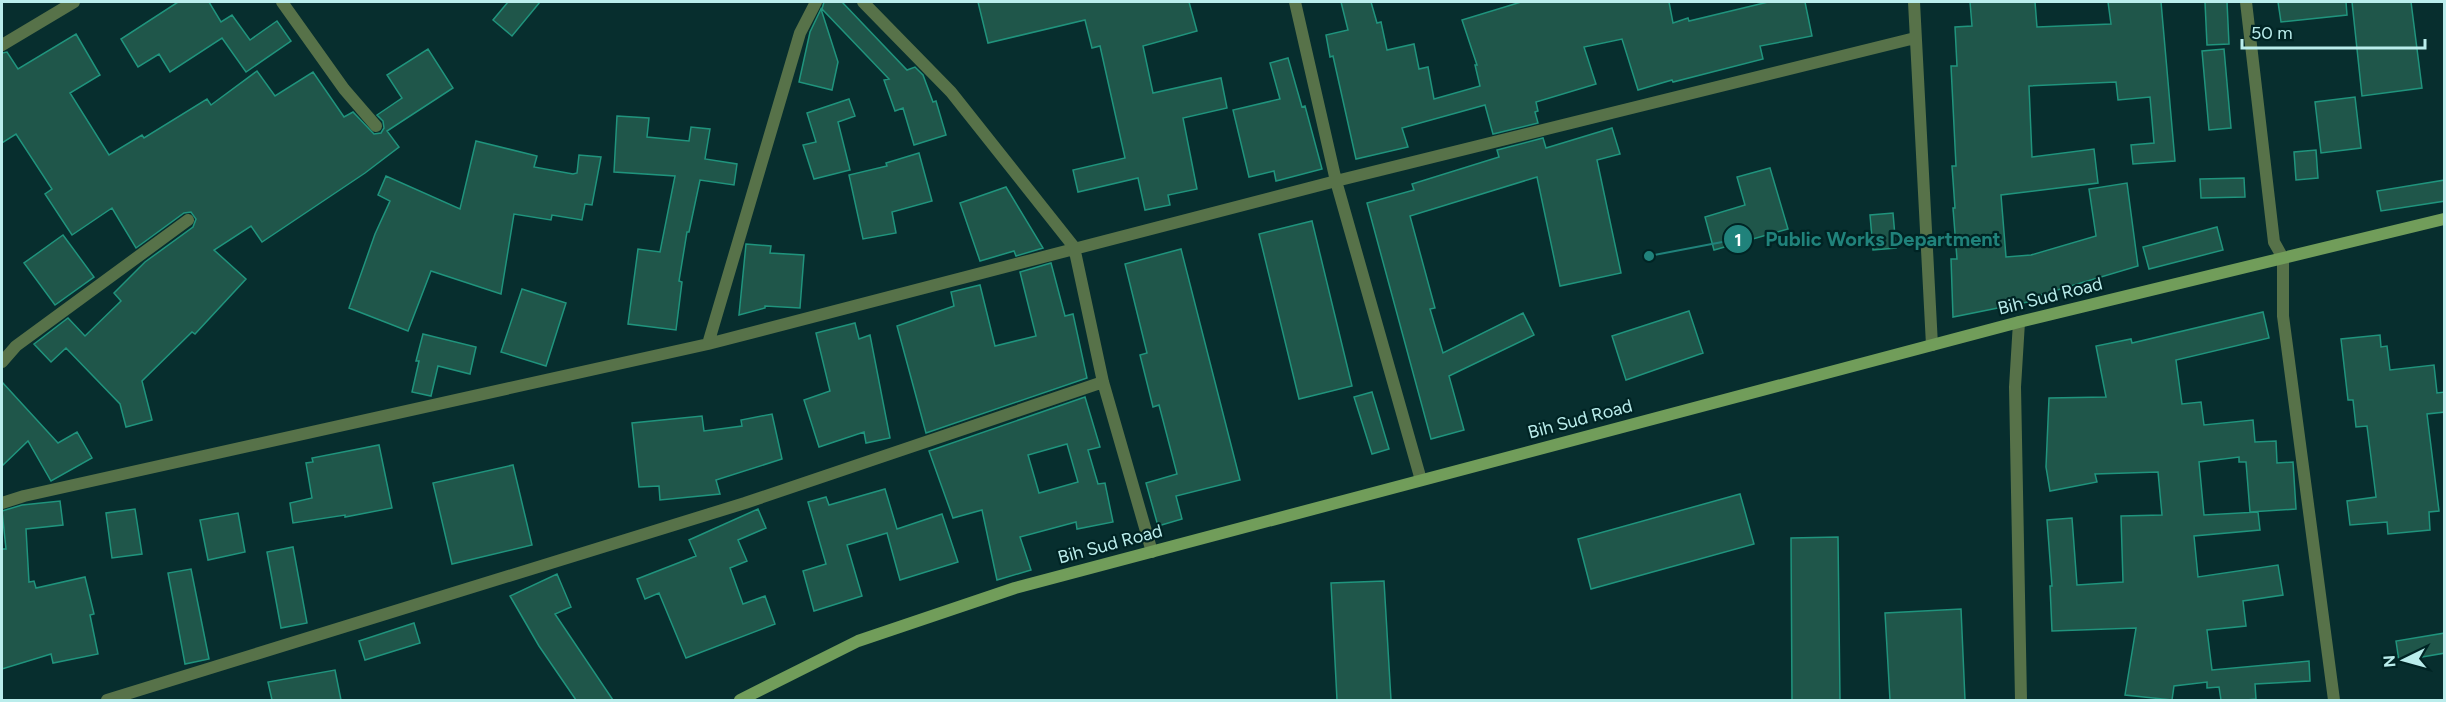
<svg xmlns="http://www.w3.org/2000/svg" width="2446" height="702" font-family="Figtree,sans-serif">
<style>
.building{fill:#1f564a;stroke:#20947d;stroke-width:1.5;fill-rule:evenodd}
.lines{fill:none;stroke-linecap:round;stroke-linejoin:round}
.street{stroke:#577249;stroke-width:12}
.secondary{stroke:#719d5a;stroke-width:12}
.labels{text-anchor:middle;stroke-width:4.5;stroke-linejoin:round;paint-order:stroke}
.street-label{font-size:18px;fill:#baedec;stroke:#002424}
.leader{fill:none;stroke:#20827b;stroke-width:2}
.callout-dot{fill:#20827b;stroke:#002424;stroke-width:2}
.mark-label{font-size:18px;text-anchor:middle;font-weight:bold;fill:#fff}
.callout-label{font-size:20px;text-anchor:middle;font-weight:bold;fill:#20827b;stroke:#002424;stroke-width:4.5;stroke-linejoin:round;paint-order:stroke}
</style>
<rect width="100%" height="100%" fill="#072e2e"/>
<!-- building -->
<path class="building" d="M178 2H209L221 22 232 15 250 40 277 21 291 41 246 72 222 38 170 72 159 54 138 67 121 39Z
M508 2H540L512 36 493 20Z
M824 2H842L907 70 915 67 923 75 933 102 936 101 946 135 914 145 903 108 895 111 884 80 889 79 822 9Z
M978 2H1189L1197 31 1143 46 1153 93 1221 78 1227 108 1183 118 1197 189 1168 195 1170 205 1145 210 1138 178 1078 192 1073 170 1125 158 1100 46 1092 48 1085 20 988 43Z
M1341 2H1371L1377 23 1381 22 1387 50 1414 44 1419 69 1428 67 1434 99 1480 86 1475 65H1477L1462 20 1521 2H1669L1673 23 1688 18 1689 21 1768 2H1805L1812 36 1760 46 1763 59 1673 82 1672 80 1638 90 1622 39 1584 47 1596 84 1536 102 1538 111 1535 112 1538 123 1493 134 1485 105 1402 128 1408 147 1356 159 1333 56 1330 57 1326 35 1348 30Z
M1970 2H2035L2037 27 2111 24 2108 2H2161L2175 161 2133 164 2131 145 2154 143 2150 97 2118 100 2116 82 2029 86 2032 157 2094 149 2098 183 2001 195 2006 257 2031 255 2096 236 2089 189 2127 183 2138 266 2037 296 2038 300 1953 317 1951 259H1957L1953 208H1955L1952 166H1956L1951 66H1957L1955 27 1972 26Z
M2205 2H2227L2229 44 2207 45Z
M2278 2H2346L2347 15 2281 22Z
M2352 2H2411L2422 88 2362 96Z
M821 9 838 62 832 90 799 82 810 32Z
M76 34 100 75 70 93 109 155 142 135 144 138 207 99 211 105 257 71 275 96 313 72 344 117 353 112 374 134 381 133 384 128 383 121 377 115 402 98 387 75 428 49 453 88 387 131 399 147 365 173 262 242 251 226 214 250 246 279 195 334 192 332 142 381 152 420 126 427 120 404 66 348 51 362 34 344 68 318 85 336 121 301 114 293 145 262 193 227 196 219 191 212 184 213 136 248 112 208 72 235 45 194 52 189 16 134 2 143V53L7 52 18 69Z
M2224 49 2231 128 2209 130 2202 51Z
M1288 58 1302 107 1305 106 1322 169 1276 181 1274 171 1249 177 1233 110 1280 99 1270 63Z
M2355 97 2361 148 2321 153 2315 102Z
M849 99 855 116 838 122 850 170 814 179 803 145 816 142 807 113Z
M617 116 649 118 647 137 689 141 691 127 710 129 705 159 737 164 734 185 700 180 689 232H687L679 281 682 282 676 330 628 324 638 249 660 252 675 176 614 172Z
M1612 128 1620 154 1597 160 1621 273 1560 286 1537 177 1410 216 1435 308 1430 309 1443 353 1523 313 1534 335 1449 376 1464 430 1431 439 1367 203 1414 190 1412 184 1499 157 1497 150 1543 138 1546 148Z
M476 141 537 156 534 167 573 174 577 173 579 155 601 157 592 205 585 204 582 220 552 215 551 220 514 214 501 294 431 271 408 331 349 308 375 234 390 201 378 195 386 176 460 209Z
M2316 150 2318 178 2296 180 2294 152Z
M919 153 932 201 892 212 896 233 863 239 849 175 887 166 886 163Z
M1770 168 1788 229 1714 250 1705 217 1745 205 1737 177Z
M2244 178 2245 197 2201 198 2200 179Z
M2445 180V201L2381 211 2377 191Z
M1006 187 1043 248 1016 256 1014 251 980 261 960 203Z
M1893 213 1896 248 1873 250 1870 215Z
M1312 221 1352 386 1299 399 1259 234Z
M2217 227 2223 250 2149 269 2143 247Z
M63 235 94 277 55 305 24 263Z
M746 244 771 246 770 253 804 255 800 308 765 306V308L739 315Z
M1181 249 1240 480 1176 496 1182 519 1158 526 1146 483 1177 474 1159 405 1153 407 1140 355 1147 353 1125 264Z
M1051 263 1065 316 1073 314 1087 378 926 433 897 326 954 306 951 292 980 285 995 346 1036 336 1020 272Z
M522 289 566 303 546 366 501 352Z
M1689 311 1703 353 1626 380 1612 336Z
M2263 312 2269 338 2176 360 2182 404 2201 402 2204 425 2253 420 2255 442 2276 441 2277 463 2293 462 2296 509 2250 512 2246 462H2239V457L2199 462 2204 515 2258 512 2260 530 2194 536 2198 577 2278 565 2283 595 2243 601 2246 626 2207 630 2212 670 2309 661 2310 681 2255 684 2256 699 2246 700H2221L2219 687 2207 688V682L2174 686 2172 700 2125 695 2136 628 2052 631 2050 586H2052L2047 520 2072 518 2077 585 2123 582 2121 516 2162 515 2158 472 2095 474 2097 482 2050 491 2046 467 2049 398 2106 397 2096 346 2131 339 2132 343Z
M855 323 859 339 870 335 890 438 866 443 864 432 819 447 804 400 830 391 816 333Z
M423 334 476 347 470 374 438 366 431 396 412 392 419 361H416Z
M2380 335 2381 347 2387 346 2390 370 2434 365 2437 393 2445 392V412L2427 414 2439 511 2429 512 2430 530 2388 534 2387 522 2350 525 2347 501 2376 497 2367 426 2356 427 2353 400H2348L2341 339Z
M2 382 58 443 77 432 92 458 51 481 28 441 2 466Z
M1372 392 1389 449 1372 454 1354 397Z
M1085 397 1100 447 1088 450 1098 484 1105 483 1113 522 1077 529 1076 522 1020 537 1031 570 997 580 982 510 953 518 929 451ZM1067 444 1078 482 1039 493 1028 455Z
M772 414 782 459 716 480 720 494 660 500 659 486 639 487 632 423 702 416 704 431 742 426 741 420Z
M379 445 392 508 345 517V515L293 523 290 503 312 498 306 463 313 462 312 458Z
M513 465 532 545 452 564 433 483Z
M885 489 897 529 942 514 958 562 900 580 887 533 847 545 862 596 814 611 803 571 826 564 808 502 826 497 829 505Z
M1740 494 1754 544 1591 589 1578 539Z
M60 501 63 525 26 529 29 582 34 581 36 588 85 577 94 614 90 615 98 654 53 663 51 654 2 669V549H6L2 511 22 505Z
M135 509 142 554 112 558 106 513Z
M758 509 766 528 738 540 747 561 730 568 743 604 765 596 775 624 686 658 659 593 645 599 637 579 696 556 689 540Z
M238 513 245 552 208 560 200 520Z
M1838 537 1840 700H1792L1791 538Z
M293 547 307 623 281 628 267 552Z
M191 569 209 659 185 664 168 573Z
M557 574 571 607 555 614 613 700H576L539 646 510 596Z
M1384 581 1391 700H1337L1331 583Z
M1961 609 1965 700H1890L1885 613Z
M414 623 420 643 365 660 359 641Z
M2445 633V653L2399 661 2396 641Z
M335 670 341 700H272L268 682Z"/>
<g class="lines">
<!-- street -->
<path class="street" d="M282 2 344 89 376 126
M863 2 951 92 1074 247 1103 382 1152 552
M1295 2 1336 181 1421 480
M1914 2 1932 345
M2246 2 2274 242 2283 258V316L2334 700
M2 45 74 2
M2019 322 2015 387 2021 700
M708 344 800 33 816 2
M2 362 16 346 188 220
M2 503 24 496 708 344 1336 181 1915 38
M107 700 745 503 1103 382"/>
<!-- secondary -->
<path class="secondary" d="M740 700 858 641 1015 588 2019 322 2444 219"/>
</g>
<g class="labels">
<!-- street labels -->
<g class="street-label">
<text transform="translate(2050 296) rotate(-14)" y="6">Bih Sud Road</text>
<text transform="translate(1580 419) rotate(-15)" y="6">Bih Sud Road</text>
<text transform="translate(1110 544) rotate(-15)" y="6">Bih Sud Road</text>
</g>
</g>
<!-- callouts -->
<path class="leader" d="M1649 256L1738 239"/>
<g class="callout-dot">
<circle cx="1649" cy="256" r="6"/>
<circle cx="1738" cy="239" r="15"/>
</g>
<g class="mark-label">
<text x="1738" y="246">1</text>
</g>
<g class="callout-label">
<text x="1883" y="246">Public Works Department</text>
</g>
<!-- border -->
<rect width="2446" height="702" fill="none" stroke="#baedec" stroke-width="6"/>
<!-- north arrow -->
<g transform="translate(2404 660) rotate(265)" stroke="#002424" stroke-width="4.5" paint-order="stroke">
<path d="M0-4.5L10 22L0 15L-10 22Z" fill="#baedec"/>
<text y="-9" font-size="16" font-weight="bold" text-anchor="middle" fill="#baedec">N</text>
</g>
<!-- scale -->
<path d="M2242 39v9h183v-9" fill="none" stroke="#baedec" stroke-width="3"/>
<text x="2251" y="39" font-size="18" fill="#baedec" stroke="#002424" stroke-width="4.5" paint-order="stroke">50 m</text>
</svg>
